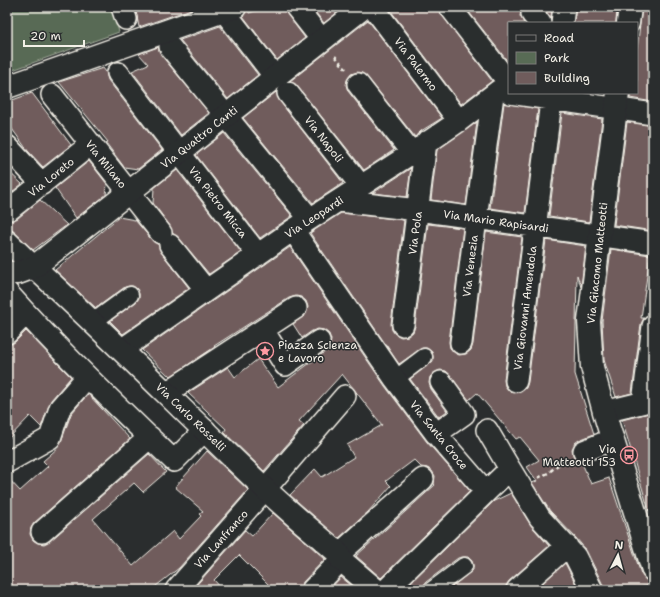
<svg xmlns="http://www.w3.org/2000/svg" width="660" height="597" font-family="'Shantell Sans',sans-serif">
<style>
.green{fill:#586b55;stroke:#a6ae9e}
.building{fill:#6f5c5c;stroke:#f4f1e8}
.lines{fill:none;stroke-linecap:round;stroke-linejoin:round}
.pedestrian-casing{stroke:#f4f1e8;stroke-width:19}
.minor-casing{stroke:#f4f1e8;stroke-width:24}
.tertiary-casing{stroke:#f4f1e8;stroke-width:25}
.secondary-casing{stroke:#f4f1e8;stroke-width:25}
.path{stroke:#f4f1e8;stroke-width:2.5;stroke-dasharray:4 3;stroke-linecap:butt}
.pedestrian{stroke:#2a2d2e;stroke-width:16}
.minor{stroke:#2a2d2e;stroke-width:21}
.tertiary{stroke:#2a2d2e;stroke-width:22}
.secondary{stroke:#2a2d2e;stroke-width:22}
.labels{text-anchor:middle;stroke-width:3;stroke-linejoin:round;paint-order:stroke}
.street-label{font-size:11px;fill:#f4f1e8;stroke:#2a2d2e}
.poi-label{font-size:11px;fill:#f4f1e8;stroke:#2a2d2e;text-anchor:start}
</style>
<rect width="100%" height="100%" fill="#2a2d2e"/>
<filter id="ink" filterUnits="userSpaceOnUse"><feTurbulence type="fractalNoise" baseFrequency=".025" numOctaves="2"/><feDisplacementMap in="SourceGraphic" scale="8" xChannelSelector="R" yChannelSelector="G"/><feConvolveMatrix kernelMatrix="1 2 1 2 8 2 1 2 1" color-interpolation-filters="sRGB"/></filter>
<g filter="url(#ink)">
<!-- green -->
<path class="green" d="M7 7H112L119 32 7 72Z"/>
<!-- building -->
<path class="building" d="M135 7H197L139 27Z
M247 7H248L249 13 268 7H284L287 14 305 38 277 60 243 16 247 10Z
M311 7H344L324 23Z
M388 7H438L441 14 492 81 461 104Z
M465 7H523L521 11 520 16 524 23H509V63Z
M542 7H552L551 18 549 15Z
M576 7H617L616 23H574Z
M642 7H653V102L630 98V93H637V50Z
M368 20 442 118 421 131 415 137 367 77 362 73 357 72 351 74 347 80 346 85 348 91 394 150 364 170 297 86 290 81Z
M220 26 258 75 228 99 180 40Z
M158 47 161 55 209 113 181 135 132 71 148 64 139 54Z
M103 68 106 72 108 80 162 150 138 169 124 167 106 143 108 142 59 82Z
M276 92 279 100 343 183 313 203 243 118Z
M32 93 71 145 43 167 28 151 7 122V102Z
M504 103 538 109 525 213 490 208Z
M562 113 602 119 589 222 549 216Z
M477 122 466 205 431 200 437 150Z
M627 122 653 126V231L614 225Z
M224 133 292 216 260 238 196 155Z
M89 161 107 184 106 195 76 218 55 188Z
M411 168 407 197 373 193Z
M7 170 22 184 7 196Z
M177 170 241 252 209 274 179 238 173 234 170 226 153 203 154 188Z
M40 200 67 225 33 250 7 225V220L12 221 18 218Z
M341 213 404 220 391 324 392 330 395 334 401 337 408 336 413 332 415 326 428 224 463 228 449 342 450 348 454 352 459 355 466 354 471 350 473 344 486 232 522 237 504 380 505 386 509 391 514 393 521 392 526 388 528 382 546 240 586 246 581 287 577 275 575 374 594 434 579 440 575 443 572 449 573 455 576 460 582 463 591 484 609 478 641 574 645 579 653 582V585L642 587 643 590H604L603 585 586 550 576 538 550 511 532 483 537 481 527 467 539 460 520 437 516 439 477 393 469 400 450 375 446 371 440 370 434 373 430 377 429 383 431 389 447 411 439 417 410 379 433 361V356L432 352 427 348H422L399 364 310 233Z
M119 217 135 220 152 240 158 244 161 252 189 288 123 334 110 321 136 302 139 298V294L137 289 133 286H129L125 287 96 308 55 270Z
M290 247 385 386 427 442 470 491 381 578 356 556 435 485 434 484 435 476 432 471 427 468 421 467 414 460 386 481 391 486 368 512 339 538 290 495 315 469 322 477 354 457 347 445 382 425 342 374 299 421 304 425 264 471 224 432 226 429 188 393 228 367 235 377 258 359 278 387 326 351 330 346 331 340 329 334 324 330 318 329 312 331 302 338 293 324 306 314 308 307 306 301 301 297 296 296 289 298 214 346 215 347 171 376 169 374 168 375 142 350Z
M611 249 650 255 641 318H644L641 324 632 393 616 397 604 360 602 321Z
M26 331 71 377 51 400 41 427 30 416 7 440V345L11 344 15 342Z
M88 394 130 439 34 523 31 528 30 534 33 540 38 543 44 544 50 541 149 454 166 472 143 492 134 483 93 519 133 566 173 531 179 539 201 516 199 514 203 511 175 487 207 451 248 490 179 568 151 590H7V477L20 491 48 466 43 461 60 446 59 445 61 442 71 414Z
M653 412V511H649L622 420Z
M511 493 530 524 549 546 509 581 506 586 505 590H448L473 570V565L472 561 468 557H463L458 558 426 582 423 586V590H403L494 501Z
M273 513 325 559 303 582 300 590H274L239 555 214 580 223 590H192L245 530 252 536Z
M565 563 579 590H535Z
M341 577 357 590H329Z"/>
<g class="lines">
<!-- pedestrian casing -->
<g class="pedestrian-casing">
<path id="pedestrian" d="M93 322 130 295
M395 379 424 357
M432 590 464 566"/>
</g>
<!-- minor casing -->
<g class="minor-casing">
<path id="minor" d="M122 7 126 19
M296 7 322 40
M373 7 459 121
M450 7 509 83
M224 11 275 77
M532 14 540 23
M562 23 564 7
M170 47 310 219
M118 73 258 255
M358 84 412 153
M288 93 361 186
M510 93 653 114
M52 95 161 233
M7 146 42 184
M339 201 418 210 653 243
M10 209 91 144
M293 230 395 379 436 434 486 492 510 469 540 518 575 556 592 590
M7 241 34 267
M170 245 206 290
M7 292C59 351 117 406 174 461L205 430
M403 325 426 142
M263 330 285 365 319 341
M7 333 26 313
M461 343 476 218 493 95
M121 350 293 230 412 153 459 121 498 91 509 85
M516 381 552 93
M166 393 296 308
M643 402 653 326
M604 412 653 400
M487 430 510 469
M436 434 464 414 441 382
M584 451 613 439
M7 462 50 438 60 408 87 377
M42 532 150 437
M339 554 423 479
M176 590 265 489 345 396
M312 590 341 560
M386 590 486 492
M517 590 567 546"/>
</g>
<!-- tertiary casing -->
<g class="tertiary-casing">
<path id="tertiary" d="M34 267C112 339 187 415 264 488 288 511 314 532 339 554L341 560 376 590"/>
</g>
<!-- secondary casing -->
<g class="secondary-casing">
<path id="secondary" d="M628 23 630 7
M7 87 235 7
M618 93 589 321 592 367 604 412 653 570
M7 273H18L34 267 364 7"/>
</g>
<!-- path -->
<path class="path" d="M335 56 346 69
M538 478 548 473 565 459"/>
<!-- pedestrian -->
<use href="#pedestrian" class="pedestrian"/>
<!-- minor -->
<use href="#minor" class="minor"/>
<!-- tertiary -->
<use href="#tertiary" class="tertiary"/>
<!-- secondary -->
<use href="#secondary" class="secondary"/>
</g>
</g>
<!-- icons -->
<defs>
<g id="sight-ring" transform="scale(0.9)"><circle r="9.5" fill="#2a2d2e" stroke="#ff9aa2" stroke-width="1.5"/><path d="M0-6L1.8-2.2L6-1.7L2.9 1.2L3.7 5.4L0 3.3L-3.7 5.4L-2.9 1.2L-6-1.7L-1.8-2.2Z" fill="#ff9aa2"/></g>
<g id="bus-ring" transform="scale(0.9)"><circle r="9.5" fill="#2a2d2e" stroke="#ff9aa2" stroke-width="1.5"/><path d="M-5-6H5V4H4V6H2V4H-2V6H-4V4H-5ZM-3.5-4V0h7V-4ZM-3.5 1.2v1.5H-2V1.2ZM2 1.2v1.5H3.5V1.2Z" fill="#ff9aa2"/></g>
</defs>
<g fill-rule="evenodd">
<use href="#sight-ring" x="265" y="351"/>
<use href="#bus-ring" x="629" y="455"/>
</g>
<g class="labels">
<!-- street labels -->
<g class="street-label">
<text transform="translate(416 64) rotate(53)" y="4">Via Palermo</text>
<text transform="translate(199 137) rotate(-38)" y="4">Via Quattro Canti</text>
<text transform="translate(324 139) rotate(52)" y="4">Via Napoli</text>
<text transform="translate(106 164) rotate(51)" y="4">Via Milano</text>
<text transform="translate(51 177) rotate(-39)" y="4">Via Loreto</text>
<text transform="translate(218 202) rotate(52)" y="4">Via Pietro Micca</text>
<text transform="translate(314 217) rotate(-33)" y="4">Via Leopardi</text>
<text transform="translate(496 221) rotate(8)" y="4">Via Mario Rapisardi</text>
<text transform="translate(415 233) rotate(-82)" y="4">Via Pola</text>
<text transform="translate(597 263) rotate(-84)" y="4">Via Giacomo Matteotti</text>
<text transform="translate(470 266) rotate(-83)" y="4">Via Venezia</text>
<text transform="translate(525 308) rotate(-83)" y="4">Via Giovanni Amendola</text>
<text transform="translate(191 417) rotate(44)" y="4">Via Carlo Rosselli</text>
<text transform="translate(439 435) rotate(51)" y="4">Via Santa Croce</text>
<text transform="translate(221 539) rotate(-48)" y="4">Via Lanfranco</text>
</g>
<!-- poi labels -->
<g class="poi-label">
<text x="278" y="349">Piazza Scienza<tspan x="278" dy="13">e Lavoro</tspan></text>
<text x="616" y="453" text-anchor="end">Via<tspan x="616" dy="13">Matteotti 153</tspan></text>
</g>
</g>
<!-- margin -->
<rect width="660" height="597" fill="none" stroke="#2a2d2e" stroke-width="24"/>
<rect x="12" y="12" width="636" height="573" fill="none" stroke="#f4f1e8" stroke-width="1.5" filter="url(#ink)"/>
<!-- legend -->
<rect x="508" y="22" width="130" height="72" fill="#2a2d2e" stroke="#7b7b78"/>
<rect x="516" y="35" width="20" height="6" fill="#2a2d2e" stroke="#7b7b78"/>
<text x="544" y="42" font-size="12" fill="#f4f1e8">Road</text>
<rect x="516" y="52" width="20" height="12" fill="#586b55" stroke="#7b7b78"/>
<text x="544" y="62" font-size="12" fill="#f4f1e8">Park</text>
<rect x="516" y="72" width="20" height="12" fill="#6f5c5c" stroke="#7b7b78"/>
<text x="544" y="82" font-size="12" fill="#f4f1e8">Building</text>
<!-- north arrow -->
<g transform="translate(618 555) rotate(6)" stroke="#2a2d2e" stroke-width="3" paint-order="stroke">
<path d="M0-3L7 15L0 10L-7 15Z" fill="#f4f1e8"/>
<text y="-6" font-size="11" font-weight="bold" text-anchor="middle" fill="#f4f1e8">N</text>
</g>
<!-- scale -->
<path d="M24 40v6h60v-6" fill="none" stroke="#f4f1e8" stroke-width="2"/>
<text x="30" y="40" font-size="12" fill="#f4f1e8" stroke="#2a2d2e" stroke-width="3" paint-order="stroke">20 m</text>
</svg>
